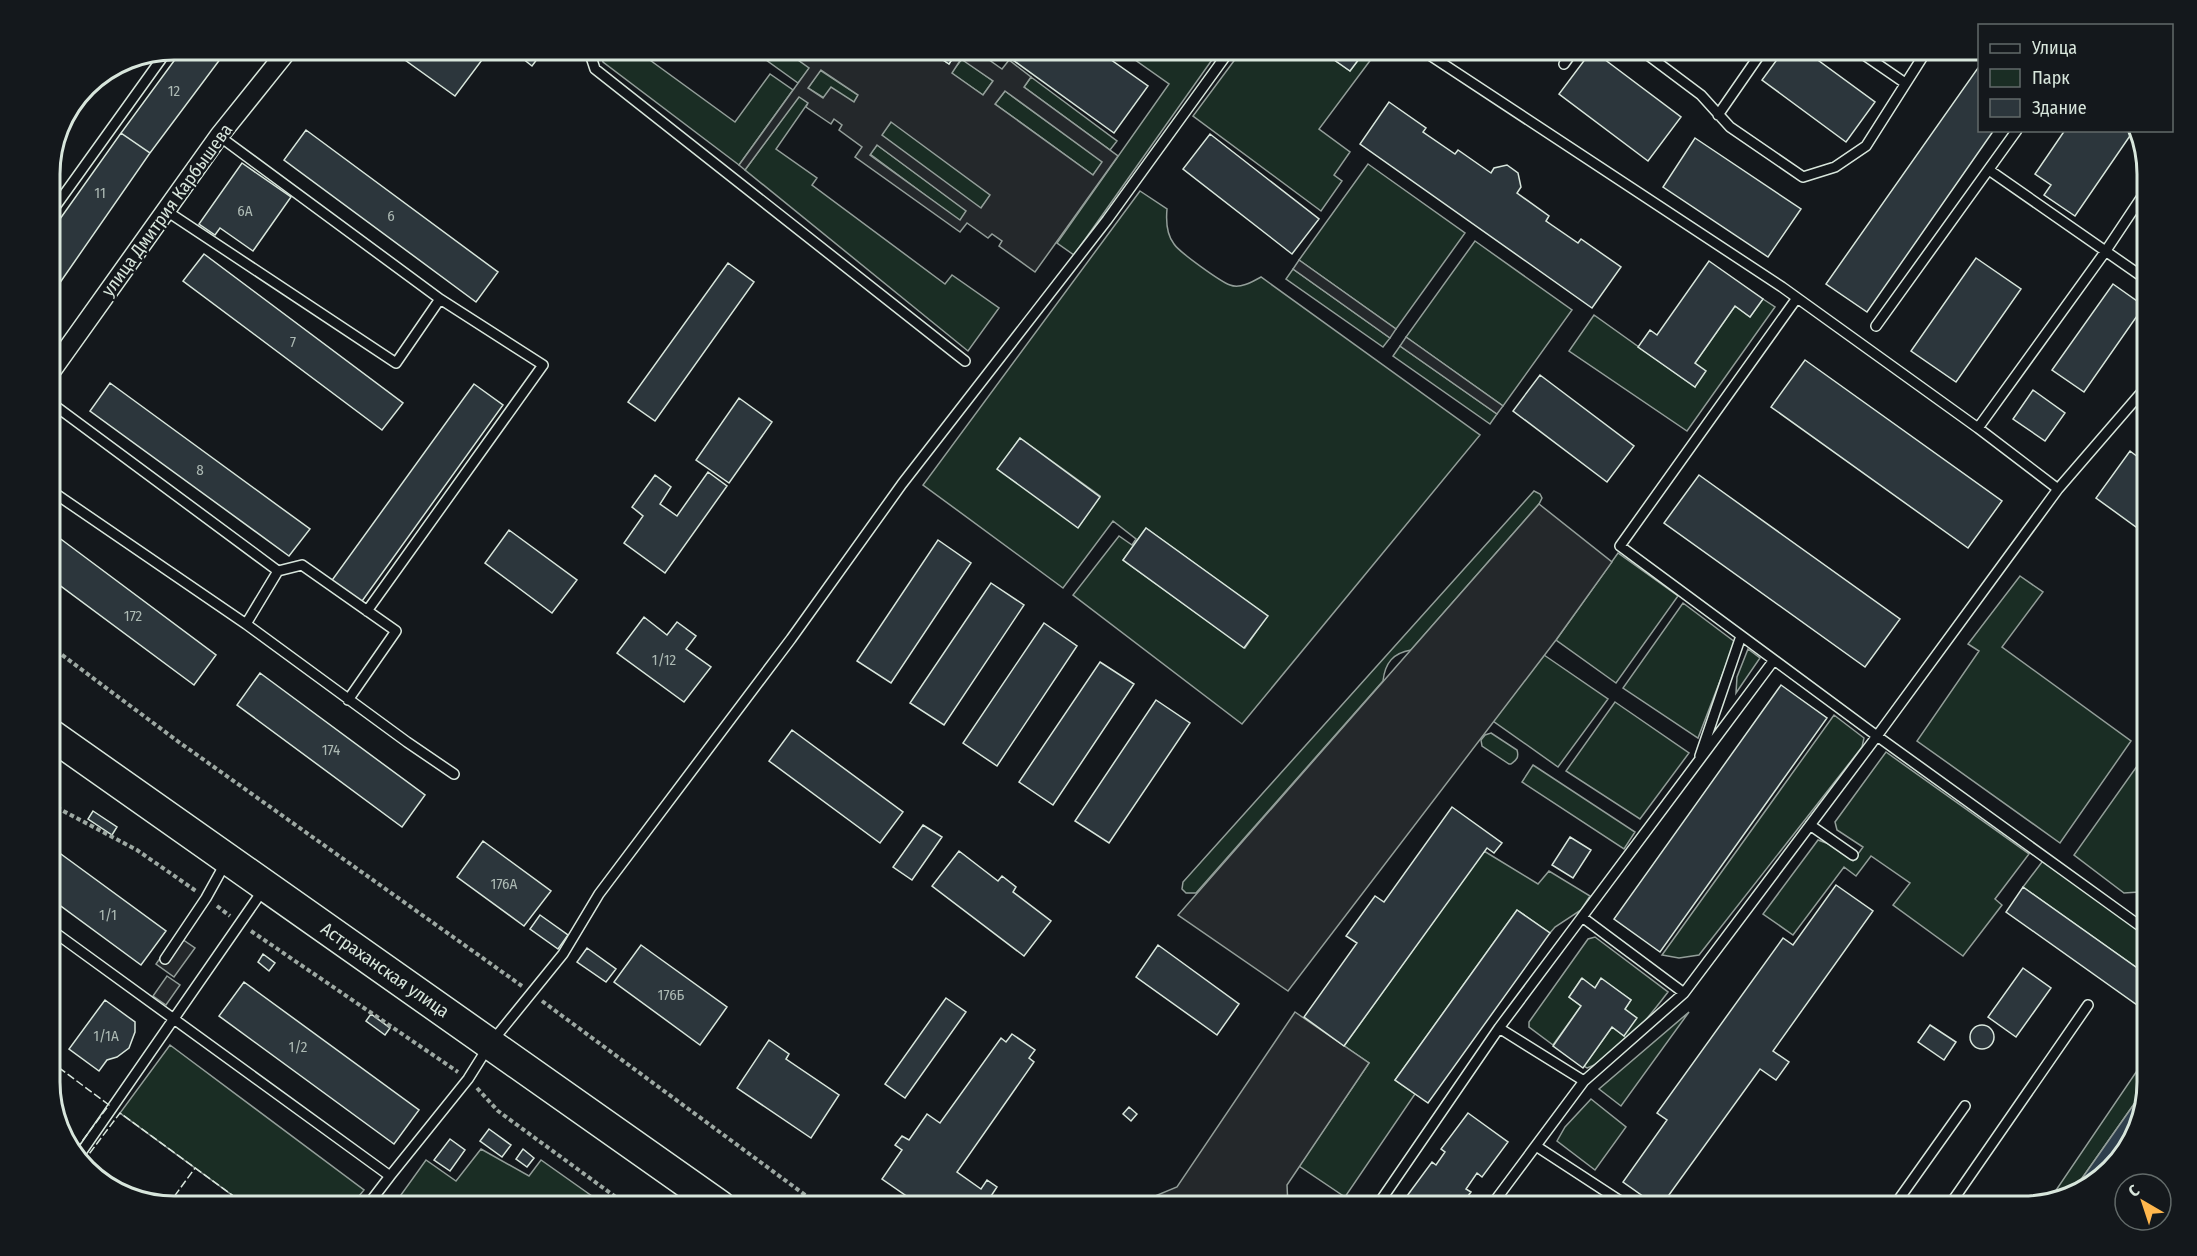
<svg xmlns="http://www.w3.org/2000/svg" width="2197" height="1256" font-family="'Fira Sans Condensed',sans-serif">
<style>
.green{fill:#1a2d24;stroke:#939e99;stroke-width:1.5;fill-rule:evenodd}
.parking{fill:#24282b;stroke:#939e99;stroke-width:1.5;fill-rule:evenodd}
.water{fill:#2f3f4d;stroke:#939e99;stroke-width:1.5}
.building{fill:#2c363c;stroke:#d8e6dc;stroke-width:1.5}
.lines{fill:none;stroke-linecap:round;stroke-linejoin:round}
.lane-casing{stroke:#d8e6dc;stroke-width:12}
.street-casing{stroke:#d8e6dc;stroke-width:21}
.primary-casing{stroke:#d8e6dc;stroke-width:33}
.path{stroke:#9da8a2;stroke-width:4;stroke-dasharray:4.5 3;stroke-linecap:butt}
.lane{stroke:#14181c;stroke-width:9}
.street{stroke:#14181c;stroke-width:18}
.primary{stroke:#14181c;stroke-width:30}
.fence{stroke:#d8e6dc;stroke-width:1.5;stroke-dasharray:8 3;stroke-linecap:butt}
.labels{text-anchor:middle;stroke-width:4.5;stroke-linejoin:round;paint-order:stroke}
.number-label{font-size:15px;fill:#adbab4}
.street-label{font-size:18px;fill:#d8e6dc;stroke:#14181c}
.rim{fill:none;stroke:#d8e6dc;stroke-width:3}
</style>
<rect width="100%" height="100%" fill="#14181c"/>
<!-- green -->
<path class="green" d="M600 50H636L735 122 770 74 793 90 739 165 603 62Z
M752 50H784L810 68 798 83Z
M1121 50H1219L1074 255 1057 243 1169 84Z
M1242 50H1320L1350 71 1365 51 1363 50H1378L1319 129 1350 152 1334 175 1342 181 1321 211 1193 116Z
M962 59 993 81 983 95 951 73Z
M820 70 858 95 854 102 824 98 808 88Z
M1031 77 1117 141 1110 150 1024 87Z
M1005 91 1103 162 1093 175 995 104Z
M799 96 808 103 776 149 817 178 812 185 945 284 952 275 999 308 968 351 745 170Z
M892 121 991 195 980 209 881 135Z
M877 145 967 211 960 221 870 154Z
M1368 164 1465 233 1396 329 1299 260Z
M1140 191 1167 209C1166 220 1166 234 1174 244 1179 252 1221 282 1230 285 1240 289 1252 282 1261 277L1480 435 1242 724 1073 595 1119 536 1132 545 1136 539 1113 521 1063 588 923 485ZM1020 438 1100 496 1078 527 998 469ZM1146 528 1267 616 1245 648 1123 560Z
M1475 241 1572 310 1503 406 1406 337Z
M1293 269 1390 338 1383 347 1286 279Z
M1763 299 1775 307 1687 431 1569 351 1594 315 1695 387V363L1735 306 1750 317Z
M1400 346 1497 414 1490 424 1393 356Z
M1534 491 1540 494 1542 498 1539 504 1411 650C1393 653 1385 663 1383 681L1196 893H1186L1182 889 1183 882Z
M1618 553 1678 596 1616 683 1556 640Z
M2020 576 2043 592 2002 647 2131 741 2060 843 1917 741 1979 651 1968 644Z
M1683 603 1735 642 1698 738 1623 688Z
M1748 649 1760 658 1736 693 1737 677Z
M1544 655 1608 699 1558 767 1493 721Z
M1615 702 1689 753 1640 819 1566 771Z
M1834 715 1864 738 1862 747 1699 955 1679 958 1662 955Z
M1491 733 1517 750C1519 757 1517 760 1511 764H1509L1482 746 1481 740 1485 735Z
M1886 752 2029 854 1995 899 2002 905 1963 956 1893 905 1910 883 1871 856 1856 876 1844 867 1793 935 1763 914 1818 840 1829 844 1853 861 1863 847 1837 830 1835 822Z
M2147 752V880L2139 892 2124 893 2074 855Z
M1533 765 1635 832 1624 849 1522 782Z
M1484 851 1538 884 1549 871 1590 896 1581 910 1555 927 1550 933 1517 910 1395 1080 1415 1094 1345 1197 1299 1166 1369 1063 1344 1046Z
M2045 858 2147 935V975L2023 887Z
M1595 937 1668 992C1649 1017 1618 1057 1587 1068L1584 1066 1612 1027 1624 1036 1625 1009 1631 1000 1601 979 1595 988 1581 979 1569 997 1581 1006 1553 1045 1529 1027V1022L1588 939Z
M1689 1012 1621 1106 1599 1089Z
M170 1045 364 1190 351 1206H247L120 1113Z
M2147 1056 2146 1087 2071 1194 2050 1199Z
M1591 1099 1626 1127 1595 1170 1557 1141 1565 1127Z
M481 1149 529 1176 541 1160 606 1206H408L398 1199 426 1160 456 1181Z"/>
<!-- parking -->
<path class="parking" d="M784 50H928L949 64 953 58 940 50H975L1002 69 1009 60 1031 77 1024 87 1118 156 1035 272 999 246 1002 241 992 234 988 238 967 223 960 232 855 157 862 147 839 130 842 125 834 119 831 124 806 107 808 103 799 97 745 170 739 165 809 68ZM961 59 993 81 983 95 952 73ZM821 70 858 95 854 102 831 87 823 98 808 88ZM1005 91 1102 162 1093 175 995 104ZM891 122 990 195 981 208 882 135ZM877 145 966 211 960 220 870 155Z
M1299 260 1396 329 1390 338 1293 269Z
M1406 337 1503 406 1497 414 1400 346Z
M1539 504 1612 562 1556 640 1288 991 1178 915Z
M176 935 195 948 174 977 156 964Z
M167 976 180 985 166 1005 153 996Z
M1295 1012 1369 1063 1287 1185 1288 1206H1131L1177 1187Z"/>
<!-- water -->
<path class="water" d="M2146 1087 2131 1144 2086 1190 2071 1194Z"/>
<!-- building -->
<path class="building" d="M182 50H227L150 153 121 133Z
M391 50H477L485 56 455 96Z
M512 50H544L532 66Z
M928 50H940L953 58 949 64Z
M999 50H1097L1148 86 1114 133Z
M1320 50H1363L1365 51 1350 71Z
M1592 50 1681 117 1648 161 1559 94Z
M1784 50H1804L1875 102 1846 142 1762 80Z
M1980 65V130H1994L1867 312 1826 284Z
M1389 102 1426 128 1423 132 1455 154 1458 150 1491 173 1494 168 1507 165 1518 173 1521 187 1517 193 1549 216 1546 221 1578 243 1581 239 1621 267 1592 308 1360 144Z
M306 130 498 272 476 302 284 160Z
M2065 130H2134L2075 216 2044 195 2051 185 2035 174Z
M121 133 150 153 50 297V233Z
M1210 134 1319 219 1292 254 1183 169Z
M1695 138 1801 209 1768 257 1663 187Z
M242 163 291 197 253 251 220 228 215 235 199 224Z
M204 254 403 403 382 430 183 281Z
M1976 258 2021 289 1956 382 1911 351Z
M1709 261 1763 299 1750 317 1735 306 1695 363 1706 371 1695 387 1638 347 1650 330 1657 335Z
M728 263 754 282 655 421 628 402Z
M2113 284 2144 306 2084 392 2052 370Z
M1805 360 2002 501 1968 548 1771 407Z
M1540 375 1634 446 1607 482 1513 411Z
M110 383 310 529 289 556 90 411Z
M474 384 503 405 360 604 330 583Z
M2033 390 2065 413 2045 441 2013 419Z
M739 398 772 422 729 483 696 460Z
M1020 438 1100 497 1078 528 997 469Z
M2130 451 2147 464V535L2096 498Z
M708 472 727 486 665 573 624 543 643 516 632 507 655 475 671 487 660 504 677 516Z
M1699 475 1900 619 1865 667 1664 523Z
M1146 528 1268 616 1244 648 1123 560Z
M509 530 577 580 552 613 485 563Z
M50 531 216 655 194 685 50 578Z
M938 540 971 563 891 683 857 661Z
M991 583 1024 605 944 725 910 703Z
M644 617 667 635 677 622 696 636 686 649 711 667 684 702 617 653Z
M1044 623 1077 646 997 766 963 743Z
M1100 662 1134 684 1053 805 1019 782Z
M260 673 425 795 402 827 237 705Z
M1781 685 1827 718 1660 952 1614 919Z
M1156 700 1190 723 1109 843 1075 821Z
M792 730 903 812 880 843 769 761Z
M1452 807 1502 843 1494 853 1487 848 1344 1046 1304 1017 1357 943 1346 936 1375 896 1384 902Z
M93 811 117 827 112 835 88 819Z
M923 825 942 837 912 880 893 867Z
M1570 837 1591 850 1573 878 1552 865Z
M483 841 551 891 524 926 457 877Z
M50 846 166 931 141 965 50 898Z
M959 851 998 881 1002 876 1016 887 1013 892 1051 921 1024 956 932 886Z
M1836 885 1873 911 1773 1051 1789 1062 1776 1080 1760 1069 1661 1206H1657L1623 1182 1667 1120 1657 1113 1783 938 1793 945Z
M2023 887 2147 975V1012L2006 912Z
M1517 910 1550 933 1428 1103 1395 1080Z
M540 915 568 935 558 949 530 929Z
M641 945 727 1007 700 1045 614 982Z
M1158 945 1239 1004 1217 1035 1136 977Z
M587 948 616 969 606 982 577 962Z
M263 954 275 963 269 971 258 962Z
M2023 968 2051 988 2016 1037 1988 1017Z
M1582 978 1595 988 1601 978 1631 1000 1625 1009 1637 1018 1624 1036 1612 1027 1583 1068 1553 1046 1581 1006 1569 997Z
M244 982 419 1110 394 1144 219 1016Z
M946 998 966 1012 905 1098 885 1084Z
M105 1000 135 1022V1032L129 1048 117 1057 107 1060 99 1071 69 1049Z
M371 1014 390 1028 385 1035 366 1021Z
M1970 1037a12 12 0 1 1 24 0a12 12 0 1 1-24 0Z
M1930 1025 1956 1042 1944 1060 1918 1042Z
M1012 1034 1035 1050 1029 1058 1034 1062 957 1172 981 1189 987 1180 997 1187 991 1196 1006 1206H921L882 1179 902 1150 895 1145 902 1136 909 1140 927 1114 940 1123 1001 1038 1006 1042Z
M769 1040 789 1054 786 1059 839 1095 811 1138 737 1088Z
M1129 1107 1137 1114 1131 1121 1123 1114Z
M1468 1113 1508 1142 1482 1177 1477 1173 1466 1189 1471 1192 1460 1206H1405L1408 1202 1404 1200 1432 1162 1436 1165 1445 1152 1441 1149Z
M489 1129 511 1145 502 1157 480 1141Z
M450 1139 465 1150 450 1171 434 1160Z
M523 1149 534 1158 527 1167 516 1159Z
M90 1165 130 1195 112 1190 89 1167Z"/>
<g class="lines">
<!-- lane casing -->
<g class="lane-casing">
<path id="lane" d="M590 50V54L595 69 965 361
M1422 50 1782 287 1978 428 2058 489
M1641 50 1701 95 1730 127 1803 177 1835 167 1866 146 1927 50
M1857 50 1905 83
M1564 64 1574 50
M1718 115 1763 50
M219 136 440 299 543 365 367 611
M1989 170 2147 280
M165 210 396 363 440 299
M50 214 167 51
M1797 298 1620 546 1877 736 2147 931
M1876 326 2017 130
M50 402 278 571 302 565 396 631 348 700
M1978 428 2105 252 2147 189
M50 490 246 624 278 571
M246 624 407 742 454 774
M1700 756 1741 636
M1810 825 1853 855
M1582 917 1774 660
M50 929 390 1176 468 1079 490 1044 563 954 599 894 791 639 902 484 1107 220 1230 50
M165 959 206 898 226 862
M1684 993 1582 917 1499 1028 1584 1081 1684 993 1877 736 2058 489 2147 386
M1536 1146 1628 1206
M78 1157 263 890
M367 1206 390 1176
M678 1206 692 1190
M1377 1206 1499 1028
M1491 1206 1584 1081
M1894 1206 1965 1106
M1949 1206 2088 1005"/>
</g>
<!-- street casing -->
<g class="street-casing">
<path id="street" d="M50 373 219 136 288 50"/>
</g>
<!-- primary casing -->
<g class="primary-casing">
<path id="primary" d="M50 734 720 1206"/>
</g>
<!-- path -->
<path class="path" d="M50 646 176 740 522 986
M50 664 57 652
M50 804 137 850 196 891
M217 906 230 916
M251 931 458 1072
M542 1001 820 1206
M477 1088 498 1111 628 1206"/>
<!-- lane -->
<use href="#lane" class="lane"/>
<!-- street -->
<use href="#street" class="street"/>
<!-- primary -->
<use href="#primary" class="primary"/>
<!-- fence -->
<path class="fence" d="M50 1061 109 1105 74 1152
M83 1162 120 1113 247 1206
M168 1205 195 1168"/>
</g>
<g class="labels">
<!-- number labels -->
<g class="number-label">
<text x="174" y="96">12</text>
<text x="100" y="198">11</text>
<text x="245" y="216">6А</text>
<text x="391" y="221">6</text>
<text x="293" y="347">7</text>
<text x="200" y="475">8</text>
<text x="133" y="621">172</text>
<text x="664" y="665">1/12</text>
<text x="331" y="755">174</text>
<text x="504" y="889">176А</text>
<text x="108" y="920">1/1</text>
<text x="671" y="1000">176Б</text>
<text x="106" y="1041">1/1А</text>
<text x="298" y="1052">1/2</text>
</g>
<!-- street labels -->
<g class="street-label">
<text transform="translate(167 210) rotate(-54)" y="6">улица Дмитрия Карбышева</text>
<text transform="translate(385 970) rotate(35)" y="6">Астраханская улица</text>
</g>
</g>
<!-- crop -->
<path d="M0 0H2197V1256H0ZM174 60H2023A114 114 0 0 1 2137 174V1082A114 114 0 0 1 2023 1196H174A114 114 0 0 1 60 1082V174A114 114 0 0 1 174 60Z" fill="#14181c" fill-rule="evenodd"/>
<path class="rim" d="M174 60H2023A114 114 0 0 1 2137 174V1082A114 114 0 0 1 2023 1196H174A114 114 0 0 1 60 1082V174A114 114 0 0 1 174 60Z"/>
<!-- legend -->
<rect x="1978" y="24" width="195" height="108" fill="#14181c" stroke="#626a69" stroke-width="1.5"/>
<rect x="1990" y="44" width="30" height="9" fill="#14181c" stroke="#626a69" stroke-width="1.5"/>
<text x="2032" y="54" font-size="18" fill="#d8e6dc">Улица</text>
<rect x="1990" y="69" width="30" height="18" fill="#1a2d24" stroke="#626a69" stroke-width="1.5"/>
<text x="2032" y="84" font-size="18" fill="#d8e6dc">Парк</text>
<rect x="1990" y="99" width="30" height="18" fill="#2c363c" stroke="#626a69" stroke-width="1.5"/>
<text x="2032" y="114" font-size="18" fill="#d8e6dc">Здание</text>
<!-- north arrow -->
<g transform="translate(2143 1202) rotate(321)"><circle r="28" fill="#14181c" stroke="#626a69" stroke-width="1.5"/>
<path d="M0-4.5L10 22L0 15L-10 22Z" fill="#ffb74d"/>
<text y="-9" font-size="16" font-weight="bold" text-anchor="middle" fill="#d8e6dc">С</text>
</g>
</svg>
